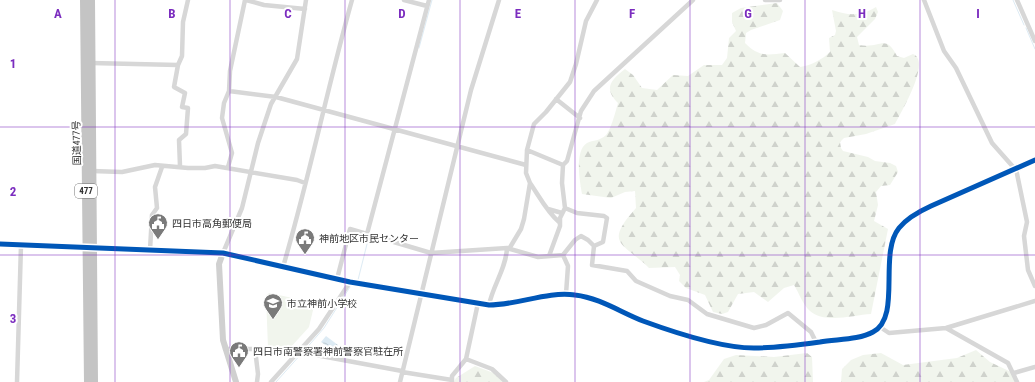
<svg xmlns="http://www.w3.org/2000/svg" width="1035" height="382" font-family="'Roboto Condensed','Noto Sans JP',sans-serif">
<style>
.forest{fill:url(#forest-firs)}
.garden{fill:#f1f5ed}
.water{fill:url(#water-waves)}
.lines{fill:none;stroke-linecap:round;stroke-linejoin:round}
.stream{stroke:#ddebf4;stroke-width:1}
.street{stroke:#d7d7d7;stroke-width:4.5}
.secondary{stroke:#d0d0d0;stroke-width:6}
.highway{stroke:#c4c4c4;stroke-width:8}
.cycleway-casing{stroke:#fff;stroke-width:8}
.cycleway{stroke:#0057b8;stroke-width:5}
.grid{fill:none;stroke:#7b2cbf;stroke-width:1;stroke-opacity:0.55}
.labels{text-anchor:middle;stroke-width:4;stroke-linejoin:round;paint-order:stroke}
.shield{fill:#fff;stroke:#707070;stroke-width:1}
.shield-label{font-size:9px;font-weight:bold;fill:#333}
.street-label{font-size:10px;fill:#333;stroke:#fff}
.poi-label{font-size:10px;fill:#333;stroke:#fff;text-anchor:start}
.grid-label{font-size:13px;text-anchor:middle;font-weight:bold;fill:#7b2cbf;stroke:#fff;stroke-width:4;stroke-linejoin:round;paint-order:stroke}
</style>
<defs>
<pattern id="forest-firs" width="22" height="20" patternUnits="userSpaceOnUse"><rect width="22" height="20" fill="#f1f5ed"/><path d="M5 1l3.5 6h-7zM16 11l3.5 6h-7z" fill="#cfd2cc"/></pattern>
<pattern id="water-waves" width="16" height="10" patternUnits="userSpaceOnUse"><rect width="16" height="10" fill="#ddebf4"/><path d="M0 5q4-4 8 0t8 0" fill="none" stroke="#becad2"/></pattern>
</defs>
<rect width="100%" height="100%" fill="#fff"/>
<!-- forest -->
<path class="forest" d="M777 3 783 11 780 20 751 30 746 33 745 43C759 57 767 55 785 53L800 67C810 66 823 59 830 52L829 38 835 35 836 31 832 10C849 16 861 16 876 7L878 12 875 19 857 37 859 45C881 49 885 33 897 56L904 58 913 54C932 61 900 114 895 124L866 134 844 138 840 142 841 148 843 151 868 157 875 161 890 163 896 166 898 172 890 185 881 186 876 192 878 205 874 221 888 229 871 314C854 315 824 324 810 311 803 305 799 293 794 285L784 288 768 302 754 292 738 294 728 312 722 314 713 312 705 295 686 288 679 281 680 275 675 267 649 268C623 242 603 245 636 208L635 191 625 192 611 198 582 194C580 182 574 151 587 143 593 140 600 141 606 135 611 130 616 110 618 103 603 88 611 80 625 69L633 75 642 88 657 90 673 75 688 76 704 65H722L727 58 729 38 736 31 732 22V13L741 8Z
M976 350 990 362 1009 371 1019 382H841L842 369 851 360 863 355 881 353 903 365 957 358Z
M807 353 812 357 813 382H704L709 380 724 359 736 355 774 357Z
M475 366 499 375 505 382H454L456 378Z"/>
<!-- garden -->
<path class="garden" d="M269 293 307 301 309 304 314 306 309 327 290 348H268L266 296Z"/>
<!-- water -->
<path class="water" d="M326 336 338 345 334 351 321 342Z"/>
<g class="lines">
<!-- stream -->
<path class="stream" d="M1013 0 1024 25
M1026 28 1035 49
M419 48 432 0
M358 280 369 236
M304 351 324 328 350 287
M276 382 302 353"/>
<!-- street -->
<path class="street" d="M246 0 264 5 305 9
M404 0 427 6
M765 0H780
M924 0 944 51 956 68 992 143 1015 169H1016L1027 222 1024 236 1028 270 1035 286
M1017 0 1035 41
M91 63 178 65
M229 91 276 97 526 165
M556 99 580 118
M527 150 563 165
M180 166 179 140 186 134 188 108 182 107 185 93 174 87 178 65 182 56 183 22 188 0
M228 167 232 153 222 118 224 103 229 91 230 71 245 0
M92 171 122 172 155 165 188 168H205L215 166 297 180 305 183
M530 183C539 196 547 212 559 222
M565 208 577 213 604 216 607 218 603 242 594 246
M548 209 562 213
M367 234 429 0
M509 249 521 229 524 219 530 183 526 173 527 150 534 124 546 112 570 82 576 64 586 21 597 0
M150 250 152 215 157 208 155 187 162 167
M223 253 242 208 258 143 271 104 297 59 306 0
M563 255 568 266 566 294
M549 256 560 226V218L565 208 562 183 563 165 567 161 581 111 594 91 693 0
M283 267C309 179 327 89 352 0
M337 279 350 229 431 253 507 248 538 257 563 255 575 240 581 236 588 240 594 246 592 265 627 271 636 281 670 296 688 300 707 314 754 328 766 325 788 313 811 332 816 342
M489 305C493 285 506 269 507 248
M880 327 889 333 946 328 1035 301
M946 328 1008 363 1017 382
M225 349H255L258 374 257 382
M301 350 305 353 402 371
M466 359 492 369 506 382
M402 372 452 380
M1014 373 1035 367
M17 382 21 245
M271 382 319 329 350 282
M400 382 471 90 499 0
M452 382V376L466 359 478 303"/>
<!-- secondary -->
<path class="secondary" d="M1016 169 1035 160
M0 244 223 253 350 282 489 305C518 305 547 291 575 295 600 298 620 312 643 321 673 332 722 348 754 348 776 348 798 345 820 342 836 339 859 340 873 332 902 317 878 254 899 228 907 218 920 211 931 206L1015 169
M223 253 219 264 223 340 236 382"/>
<!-- highway -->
<path class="highway" d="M84 0 88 382
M91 0 94 382"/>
<!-- cycleway casing -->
<g class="cycleway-casing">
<path id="cycleway" d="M0 244 223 253 350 282 489 305C518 305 547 291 575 295 600 298 620 312 643 321 673 332 722 348 754 348 776 348 798 345 820 342 836 339 859 340 873 332 902 317 878 254 899 228 907 218 920 211 931 206L1035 160"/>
</g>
<!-- cycleway -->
<use href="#cycleway" class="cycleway"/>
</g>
<!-- grid -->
<path class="grid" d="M115 0V382M230 0V382M345 0V382M460 0V382M575 0V382M690 0V382M805 0V382M920 0V382M0 127H1035M0 255H1035"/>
<!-- icons -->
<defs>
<g id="civic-pin" transform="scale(1)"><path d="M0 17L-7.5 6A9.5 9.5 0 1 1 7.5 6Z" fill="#7a7a7a" stroke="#fff"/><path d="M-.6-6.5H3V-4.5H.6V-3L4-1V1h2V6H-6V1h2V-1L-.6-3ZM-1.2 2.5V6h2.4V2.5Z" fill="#fff"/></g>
<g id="school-pin" transform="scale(1)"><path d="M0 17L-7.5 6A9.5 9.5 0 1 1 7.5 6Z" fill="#7a7a7a" stroke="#fff"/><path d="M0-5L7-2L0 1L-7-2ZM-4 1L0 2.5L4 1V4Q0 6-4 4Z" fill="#fff"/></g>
</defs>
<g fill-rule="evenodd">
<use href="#civic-pin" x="158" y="223"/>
<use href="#civic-pin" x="305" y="238"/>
<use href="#school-pin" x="273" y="303"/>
<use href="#civic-pin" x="239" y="351"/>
</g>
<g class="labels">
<!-- shield labels -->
<rect class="shield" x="75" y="184" width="22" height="14" rx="3"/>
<g class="shield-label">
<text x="86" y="194">477</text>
</g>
<!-- street labels -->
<g class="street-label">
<text transform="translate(76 143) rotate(-91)" y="4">国道477号</text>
</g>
<!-- poi labels -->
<g class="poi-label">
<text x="172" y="227">四日市高角郵便局</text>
<text x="319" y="242">神前地区市民センター</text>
<text x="287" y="307">市立神前小学校</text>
<text x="253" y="355">四日市南警察署神前警察官駐在所</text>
</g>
</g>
<g class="grid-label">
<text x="58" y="18">A</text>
<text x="172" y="18">B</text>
<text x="288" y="18">C</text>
<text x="402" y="18">D</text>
<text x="518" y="18">E</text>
<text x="632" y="18">F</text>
<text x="748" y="18">G</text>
<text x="862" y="18">H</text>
<text x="978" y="18">I</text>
<text x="13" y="68">1</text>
<text x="13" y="196">2</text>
<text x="13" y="323">3</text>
</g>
</svg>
